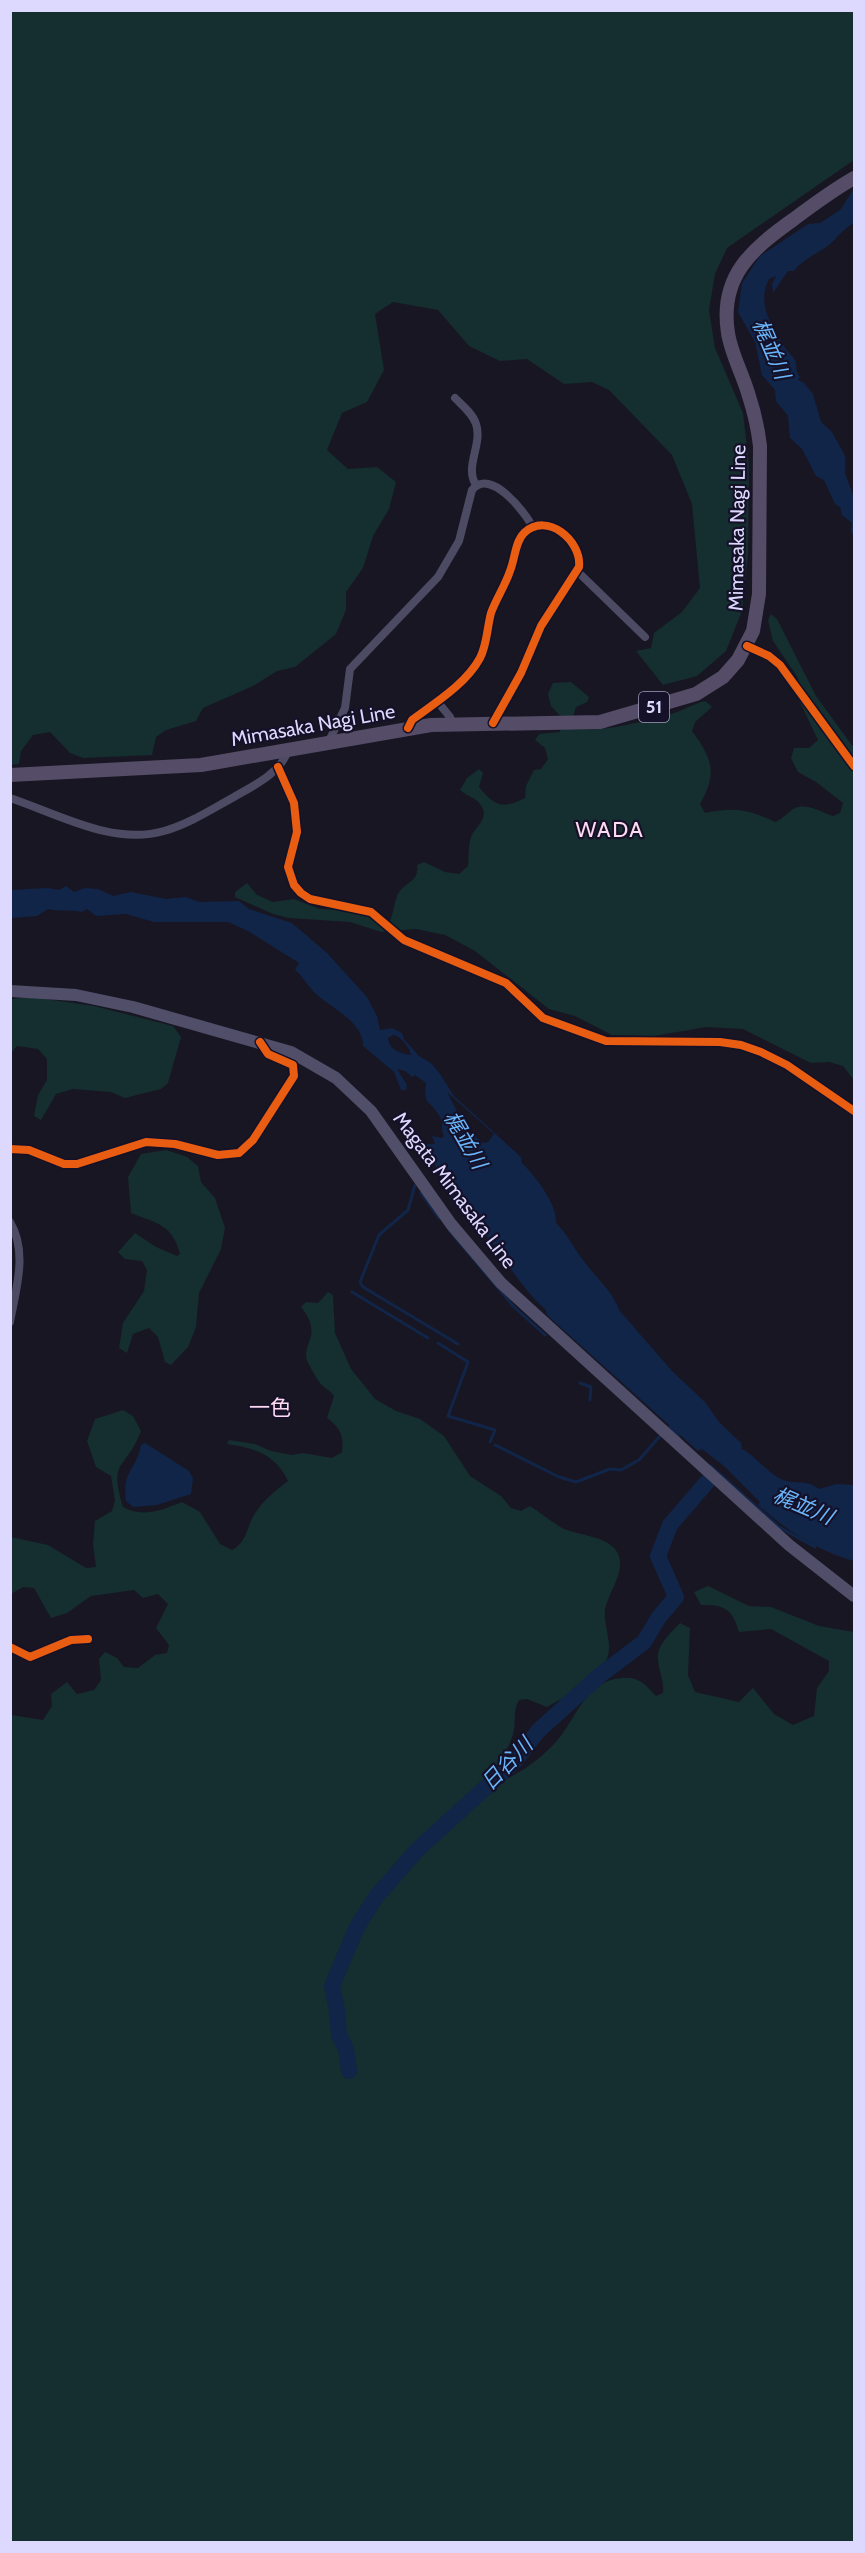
<svg xmlns="http://www.w3.org/2000/svg" width="865" height="2553" font-family="Cabin,'Noto Sans JP',sans-serif">
<style>
.green{fill:#152e2f}
.water{fill:#112548;fill-rule:evenodd}
.lines{fill:none;stroke-linecap:round;stroke-linejoin:round}
.stream{stroke:#112548;stroke-width:3}
.river{stroke:#112548;stroke-width:16}
.minor{stroke:#4d4b63;stroke-width:8}
.secondary{stroke:#504e69;stroke-width:12}
.primary{stroke:#554c67;stroke-width:14}
.cycleway-casing{stroke:#151128;stroke-width:11}
.cycleway{stroke:#e95d12;stroke-width:8}
.labels{text-anchor:middle;stroke-width:4.5;stroke-linejoin:round;paint-order:stroke}
.shield{fill:#151128;stroke:#a19cbe;stroke-width:1.5}
.shield-label{font-size:18px;font-weight:bold;fill:#ddd8fe}
.street-label{font-size:20px;fill:#ddd8fe;stroke:#151128}
.water-label{font-size:21px;font-style:italic;fill:#69b5fb;stroke:#151128}
.neighbourhood-label{font-size:21px;fill:#fedaf0;stroke:#151128}
.quarter-label{font-size:22px;letter-spacing:1.5px;fill:#fedaf0;stroke:#151128}
</style>
<rect width="100%" height="100%" fill="#181623"/>
<!-- green -->
<path class="green" d="M10 11H854V160L727 248 715 274 709 310 715 348 743 413 749 464 748 554 742 611 726 651 697 676 663 685 636 651 651 648 654 633 682 612 700 588 692 504 672 455 609 390 592 382 564 384 527 359 500 361 469 346 438 310 393 302 375 314 384 370 367 402 342 413 327 450 348 469 377 467 396 482 389 509 373 536 363 568 346 592V610L336 634 295 667 277 671 253 686 203 708 196 721 166 730 156 737 152 755 83 758 70 753 50 732 33 735 21 751 19 764 11 765Z
M771 614 777 619 816 696 854 748V1080L843 1066 829 1062 811 1063 743 1029 706 1027 654 1036 612 1035 575 1016 549 1009 475 951 445 935 416 929 381 932 350 922 289 918 273 914 235 897V892L247 883 257 895 273 902 294 899 320 909 349 910 369 917 378 924 390 921C394 912 394 900 399 892 407 881 419 882 417 865L424 862 445 872 459 874 468 866C469 857 468 845 471 837 475 827 489 819 482 807 477 797 467 797 460 790L467 778 479 769 483 773 479 787C495 807 503 809 525 798L526 786 534 770 541 769 548 759 545 748 535 740 539 734 560 732 561 717 551 706 548 694 553 683 571 682 589 697 587 702 576 707 573 717 585 729C607 731 647 721 670 714 683 711 692 704 705 701L712 707 695 722 692 731C712 758 718 773 700 804L705 813C735 807 747 809 775 822 784 818 788 812 795 808 807 803 821 812 833 816L840 813 843 803 816 782 798 772 791 758 794 748H809L818 740 797 696 798 678 773 641 768 620Z
M32 997 94 1006 173 1026 181 1037 168 1083 161 1089 125 1098 111 1092 73 1089 56 1094 41 1120 34 1116 38 1095 47 1080V1059L38 1049 17 1046 11 1053V999Z
M166 1150 187 1157 198 1166 201 1182 215 1198 225 1228 221 1249 199 1293 196 1327 188 1347 171 1365 165 1362 158 1337 149 1328 133 1334 127 1353 119 1348 123 1323 144 1291 147 1270 142 1261 125 1259 118 1252 135 1233 156 1247 177 1256 180 1254C172 1224 158 1224 131 1213L128 1177 141 1154Z
M328 1292 333 1295 335 1333 351 1369 375 1399 396 1411 420 1419 444 1436 470 1476 501 1496 511 1508 521 1511 530 1506C541 1513 553 1523 564 1529 579 1535 604 1536 615 1549 630 1567 608 1591 605 1610 603 1629 617 1649 602 1667 589 1684 565 1697 547 1707L527 1699 519 1700C512 1712 517 1722 513 1734 509 1749 500 1761 491 1773L494 1784C517 1776 538 1761 555 1743 576 1720 585 1680 622 1678 638 1676 645 1684 656 1696L663 1693C664 1680 659 1672 658 1660 656 1645 671 1633 680 1623L690 1628 688 1675 695 1692 739 1702 753 1688 774 1714 793 1725 814 1716 817 1688 829 1671V1661L771 1629 739 1632C733 1610 725 1604 701 1605L694 1592 708 1586 749 1606 771 1607 819 1626 854 1632V2542H11V1715L43 1720 52 1706 51 1694 67 1682 77 1694 94 1690 101 1680 99 1659 105 1652 117 1658 124 1667 138 1668 155 1655 167 1653 169 1645 156 1628 168 1604 158 1594 143 1598 134 1590 91 1596 67 1613 51 1618 34 1588 23 1587 11 1594V1537L48 1545 86 1568 96 1567 93 1544 95 1521 112 1511 115 1501 111 1476 96 1467 87 1441 95 1419 123 1410 133 1416 141 1431C126 1471 108 1458 123 1507 143 1518 162 1510 182 1502L200 1512 220 1544 232 1550C247 1542 246 1529 254 1515 262 1501 276 1490 288 1481 276 1455 255 1448 227 1444L229 1440 255 1444 271 1451 292 1455 303 1453 332 1458 342 1452C344 1435 340 1428 327 1418L334 1396C330 1390 324 1388 320 1383 316 1378 311 1368 308 1363 299 1344 325 1337 301 1307L306 1302 318 1303Z"/>
<!-- water -->
<path class="water" d="M854 188V223C844 228 838 237 829 245 817 254 804 258 794 271H788L773 293 772 284 776 276 769 279C756 304 772 327 786 349 788 352 793 356 795 360 797 366 795 371 800 377L798 380 804 383 813 394 821 422 832 432 845 456V473L854 498V536L851 531 852 523 842 515 840 507 835 504 824 480 816 476 802 449 790 438 788 416 776 401 775 390 762 375 755 342 738 312 742 283 760 256 808 224 820 223 834 214 841 209Z
M66 886 74 892 85 888 98 889 113 896 131 892 166 899 186 897 199 902 239 901 249 909 292 923 327 953 367 997 377 1016 380 1030 392 1028 402 1033 404 1039 419 1056 432 1064 440 1074 454 1096 521 1157 522 1163C535 1176 557 1203 556 1223 568 1235 573 1247 583 1260 594 1276 613 1291 619 1310L672 1371 705 1402 719 1422 741 1443 742 1449C752 1453 767 1472 779 1478 792 1486 806 1478 819 1489L837 1484 854 1485V1561C818 1551 786 1530 758 1505L760 1502 724 1466 702 1449 698 1451 547 1315 546 1310C521 1288 506 1260 486 1235 476 1223 462 1215 453 1203 442 1187 439 1166 428 1155L417 1154 422 1144H435L432 1136 442 1138 444 1136C440 1130 444 1123 440 1117 430 1099 423 1107 426 1083L415 1075 412 1077 405 1071 397 1069 407 1085 406 1090H401L394 1072 363 1046C364 1023 332 1008 317 995 308 987 304 977 295 970L299 963 248 931 228 922H154L126 914 96 916 87 909 82 912C70 909 58 912 48 909L37 916 11 918 12 890 48 888 59 890ZM393 1035C401 1036 410 1048 411 1055 401 1054 389 1050 388 1038ZM447 1092 494 1134 488 1142 483 1143 467 1130Z
M145 1443 189 1471 193 1478 191 1494 157 1505 133 1507 126 1501C122 1470 136 1471 141 1445Z"/>
<g class="lines">
<!-- stream -->
<path class="stream" d="M415 1185 408 1210 379 1235 360 1282 363 1287 458 1344
M421 1193 439 1218
M449 1230 514 1307 545 1335
M352 1292 428 1338
M438 1343 468 1362 448 1416 495 1430 490 1442
M580 1383 591 1387 590 1400
M670 1427 679 1437
M495 1445 559 1477 576 1482 610 1469 621 1470 639 1460 660 1436
M711 1466 779 1527 815 1547"/>
<!-- river -->
<path class="river" d="M349 2071 346 2049 339 2035 337 2010 332 1986 357 1927 376 1897 418 1849 515 1761 538 1731 599 1676 644 1642 659 1617 676 1597 658 1556 670 1525 707 1482"/>
<!-- minor -->
<path class="minor" d="M455 398C463 406 473 414 476 424 483 444 464 467 476 485
M577 571 645 637
M747 646 769 656 780 665 854 766
M437 701 450 717 452 723
M408 728 412 720C435 703 466 684 480 658 487 645 487 628 491 613 496 599 505 586 510 571 515 559 515 542 524 533 547 511 582 541 579 567L541 626 521 673 493 723
M328 743 345 708 350 669 438 577 459 541 472 490C491 467 524 512 533 527
M278 767 294 803 297 832 288 867 294 885 301 893 310 899 371 912 404 940 506 983 543 1018 606 1041 720 1042 741 1045 761 1052 787 1065 854 1111
M10 798C58 814 113 846 164 831 189 824 212 809 234 797 253 786 281 773 288 750
M10 1149 29 1150 64 1164H77L146 1142 175 1144 218 1155 239 1153 253 1140 294 1076 293 1065 268 1054 261 1042
M10 1222C28 1252 16 1289 10 1322
M10 1647 30 1657 71 1640 88 1639"/>
<!-- secondary -->
<path class="secondary" d="M10 991 76 995 133 1007 291 1052 336 1078 371 1111 451 1224 501 1283 789 1545 854 1596"/>
<!-- primary -->
<path class="primary" d="M10 775 201 765 431 725 600 722 696 694 723 677 738 660 753 631 759 594 760 446C758 428 754 411 748 393 742 373 731 353 728 333 719 276 752 249 794 219 814 204 833 190 854 178"/>
<!-- cycleway casing -->
<g class="cycleway-casing">
<path id="cycleway" d="M747 646 769 656 780 665 854 766
M408 728 412 720C435 703 466 684 480 658 487 645 487 628 491 613 496 599 505 586 510 571 515 559 515 542 524 533 547 511 582 541 579 567L541 626 521 673 493 723
M278 767 294 803 297 832 288 867 294 885 301 893 310 899 371 912 404 940 506 983 543 1018 606 1041 720 1042 741 1045 761 1052 787 1065 854 1111
M10 1149 29 1150 64 1164H77L146 1142 175 1144 218 1155 239 1153 253 1140 294 1076 293 1065 268 1054 260 1042
M10 1647 30 1657 71 1640 88 1639"/>
</g>
<!-- cycleway -->
<use href="#cycleway" class="cycleway"/>
</g>
<g class="labels">
<!-- shield labels -->
<rect class="shield" x="639" y="692" width="30" height="30" rx="4.5"/>
<g class="shield-label">
<text x="654" y="713">51</text>
</g>
<!-- street labels -->
<g class="street-label">
<text transform="translate(737 528) rotate(-89)" y="7">Mimasaka Nagi Line</text>
<text transform="translate(313 725) rotate(-10)" y="7">Mimasaka Nagi Line</text>
<text transform="translate(455 1190) rotate(53)" y="7">Magata Mimasaka Line</text>
</g>
<!-- water labels -->
<g class="water-label">
<text transform="translate(771 349) rotate(67)" y="7">梶並川</text>
<text transform="translate(465 1140) rotate(60)" y="7">梶並川</text>
<text transform="translate(803 1506) rotate(23)" y="7">梶並川</text>
<text transform="translate(507 1764) rotate(-46)" y="7">日谷川</text>
</g>
<!-- neighbourhood labels -->
<g class="neighbourhood-label">
<text x="270" y="1415">一色</text>
</g>
<!-- quarter labels -->
<g class="quarter-label">
<text x="610" y="837">WADA</text>
</g>
</g>
<!-- border -->
<rect width="865" height="2553" fill="none" stroke="#ddd8fe" stroke-width="24"/>
</svg>
